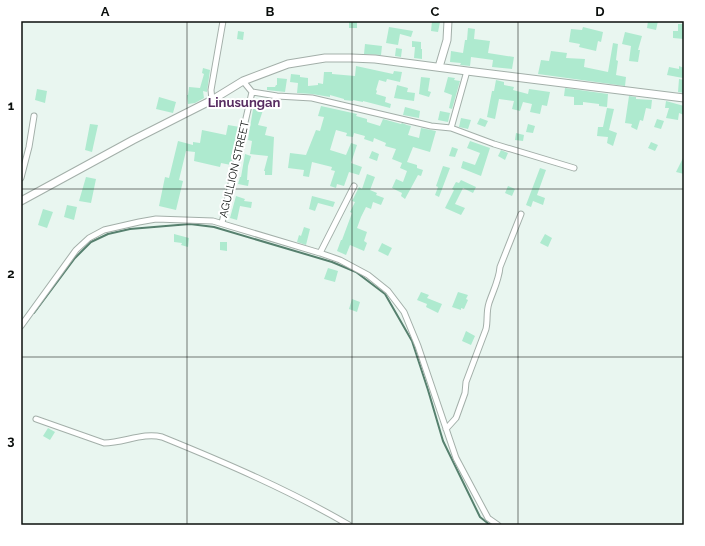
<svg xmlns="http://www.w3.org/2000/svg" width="705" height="546" font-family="Raleway,sans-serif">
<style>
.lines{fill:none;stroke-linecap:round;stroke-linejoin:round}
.stream{stroke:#56806e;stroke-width:2}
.building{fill:#aeeacf}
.minor-casing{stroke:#a3afa9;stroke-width:7}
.tertiary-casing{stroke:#a3afa9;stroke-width:9}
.minor{stroke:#fff;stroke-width:5}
.tertiary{stroke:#fff;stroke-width:7}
.grid{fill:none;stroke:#0b0f0d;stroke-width:1;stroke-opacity:0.55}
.labels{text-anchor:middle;stroke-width:4;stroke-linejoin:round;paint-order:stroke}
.street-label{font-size:11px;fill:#0b0f0d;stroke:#fff}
.quarter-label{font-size:13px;font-weight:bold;fill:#572c61;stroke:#fff}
.neatline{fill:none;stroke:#0b0f0d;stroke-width:1.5}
.grid-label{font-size:13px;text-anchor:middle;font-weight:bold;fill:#0b0f0d}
</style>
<rect width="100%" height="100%" fill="#e9f6f0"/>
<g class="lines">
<!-- stream -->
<path class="stream" d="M34 313 75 258 91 242 108 234 130 229 190 224 214 227 332 262 356 272 385 294 412 341 428 390 443 441 480 517 490 525"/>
</g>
<!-- building -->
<path class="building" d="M349 21H357V28H349Z
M432 21 440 22 438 32 431 31Z
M648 21H658L656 30 647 28Z
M678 24H684V39L673 38V31H678Z
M389 27 413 31 411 37 400 34 398 45 386 43Z
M583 27 603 32 601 42 598 41 596 51 579 47 580 44 569 42 571 29 582 30Z
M468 28 475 29 474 39 490 41 488 53 514 57 512 69 492 67 493 60 471 57 470 66 460 65 461 63 450 62 451 51 463 53 465 40H467Z
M238 31 244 32 243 40 237 39Z
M625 32 642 36 638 50H640L638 62 629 61 631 46 622 44Z
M412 41 421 42V49H422V59L414 58 415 47H412Z
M613 43 618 44 616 60 618 61 616 75 626 77 625 86 538 74 541 60 549 61 551 51 567 53 566 58 585 59 584 67 608 72Z
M365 44 382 46 381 55 364 54Z
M396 48 402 49 401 57 395 56Z
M356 66 393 74 394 71 402 72 400 82 387 79 386 82 379 80 376 90 377 91 376 94 386 97 385 102 391 104 390 108 363 101V102L353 100V101L344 100V99L330 95V97L312 94 297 93 298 83 290 82 291 74 300 75V77L308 78V86L318 85V83L323 84 324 72H332V74L355 76Z
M679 66 684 68 683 78 667 75 669 67 679 69Z
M203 68 210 70 207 92 203 91 204 98 195 103 188 104 187 95H188L189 87 200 88 204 74 202 73Z
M421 77 430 78 428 91 431 92 429 97 419 94Z
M448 77 455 78 454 80 460 81 452 109 449 108 452 95 444 92Z
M277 78 287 79 285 92 267 90V87H275L276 85H277Z
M679 79 684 80V93L678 92Z
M496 80 504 82V85L514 87 513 90 528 94 529 89 550 92 547 106 542 105 540 114 530 112 532 104 523 102 520 111 512 109 514 101 499 99 495 119 487 117 492 91H494Z
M397 85 408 88 407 92 415 93 414 101 394 98Z
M565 88 608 94 607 107 599 106V104L583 102V105H574V97L564 96Z
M37 89 47 91 45 103 35 100Z
M629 96 636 97V99L652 100 651 109 646 108 643 121 640 120 637 130 631 127 632 124 625 123Z
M159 97 176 102 173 113 156 109Z
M666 101 684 106V115L679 113 678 120 666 118 669 108H665Z
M254 103 265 104 264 111 263 110 258 125 267 127 265 135 274 137 272 175H265V171H264L268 156 250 154 252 141 248 140Z
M321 106 357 114 356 116 367 119V122L380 126 383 119 401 124 402 123 407 125 411 126 408 135 419 138 421 128 436 131 430 152 413 147 407 162 417 165V168L423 170 421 176 418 175 405 199 401 196 402 193 392 188 396 179 403 182 407 171 400 168 402 163 392 159 396 149 385 146 386 143 374 138 373 142 364 139 365 136 354 133 353 137 346 136 347 133 336 130 330 150 346 155 351 143 357 145 351 163 362 167 359 175 349 172 344 186 337 184 336 188 330 186 335 171 331 170 332 167 312 162 309 177 303 176 304 170 288 168 290 153 306 155 316 130 320 131 324 117 318 116Z
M405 107 420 111 419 118 403 115Z
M607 108 614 109 609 130 617 133 613 146 607 143 608 137 597 136 598 127H603Z
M440 111 450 113 448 122 438 120Z
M461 118 471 120 468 129 459 127Z
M480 118 488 121 485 127 477 124Z
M657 119 664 121 661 129 654 127Z
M90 124 98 125 92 152 85 150Z
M528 124 535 126 533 133 526 132Z
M228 125 240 127 231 165 221 163 220 167 194 161 195 152 186 151 179 180 183 181 176 210 159 206 165 177 169 178 178 141 193 145V142L200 143 202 130 226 135Z
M516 133 524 135 523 141 515 140Z
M470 141 490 148 481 176 461 168 463 161 475 165 480 153 467 148Z
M651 142 658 145 655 151 648 148Z
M452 147 458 149 455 157 449 156Z
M501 150 508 153 505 160 498 156Z
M372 151 379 154 377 161 369 158Z
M245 154 251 156 248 166 247 180H249L248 186 238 184 240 177H241Z
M684 156V174L676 172Z
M443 166 450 168 439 197 435 195 438 187 436 186Z
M540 168 546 170 537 195 545 198 543 205 533 201 531 207 526 205Z
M367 174 375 177 370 190 377 193 376 195 384 198 381 205 373 202 371 209 366 207 361 217 357 228 367 232 364 241 367 243 364 251 350 245 346 255 337 251 341 240H342L352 213 350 212 355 202 352 201 359 187 362 189Z
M86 177 96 179 91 203 79 201Z
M461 180 476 187 473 193 463 188 455 204 465 208 461 215 445 208 454 190 452 189 456 182 459 183Z
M508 186 515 189 512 196 505 193Z
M236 196 245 199 244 201 252 202 251 208 240 206 237 220 230 218Z
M312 196 335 202 333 207 318 203 315 211 309 209Z
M67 205 77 207 74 220 64 217Z
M43 209 53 212 47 228 38 225Z
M304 227 310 229 306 245 297 242 299 235 301 236Z
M174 234 189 238 188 247 181 245 182 243 174 242Z
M545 234 552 238 548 247 540 243Z
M220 242H227V251L220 250Z
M382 243 392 248 388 256 378 251Z
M328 268 338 271 335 282 324 279Z
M421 292 429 295 427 298 442 304 438 313 426 307 427 304 417 300Z
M458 292 468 295 466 299 468 300 464 309 461 308V310L452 307Z
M352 299 360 302 357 312 349 309Z
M466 331 475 336 471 345 462 341Z
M48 428 55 432 50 440 43 436Z"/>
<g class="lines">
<!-- minor casing -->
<g class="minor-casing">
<path id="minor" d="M243 81 252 92 277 96 312 98 431 126 451 128 494 144 574 168
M212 100 211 90 223 21
M451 128 467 71
M21 178 29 147 34 116
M222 223 252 92
M320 253 354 186
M21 326 76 250 89 238 104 230 139 222 156 219 213 221 320 253 340 260 368 275 388 291 404 312 418 346 456 458 488 518 498 525
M36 419 104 443C124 443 143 432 162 437 226 463 289 490 349 525
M446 429 456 418 465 393 466 382 486 329C488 320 486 312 489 303 493 291 499 280 500 267L521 214"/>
</g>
<!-- tertiary casing -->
<g class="tertiary-casing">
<path id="tertiary" d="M439 67 447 40 448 21
M21 201 133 140 212 100 243 81 288 64 325 58H351L375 59 467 71 684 98"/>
</g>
<!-- minor -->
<use href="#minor" class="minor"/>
<!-- tertiary -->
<use href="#tertiary" class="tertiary"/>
</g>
<!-- grid -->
<path class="grid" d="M187 21V525M352 21V525M518 21V525M21 189H684M21 357H684"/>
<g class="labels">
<!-- street labels -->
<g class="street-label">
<text transform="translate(234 169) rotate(-77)" y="4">AGULLION STREET</text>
</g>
<!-- quarter labels -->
<g class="quarter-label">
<text x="244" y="107">Linusungan</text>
</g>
</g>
<!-- border -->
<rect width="705" height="546" fill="none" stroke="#ffffff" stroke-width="44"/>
<rect x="22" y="22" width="661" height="502" class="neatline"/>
<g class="grid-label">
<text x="105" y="16">A</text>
<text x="270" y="16">B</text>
<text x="435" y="16">C</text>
<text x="600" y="16">D</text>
<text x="11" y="110">1</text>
<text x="11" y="278">2</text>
<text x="11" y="445">3</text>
</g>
</svg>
